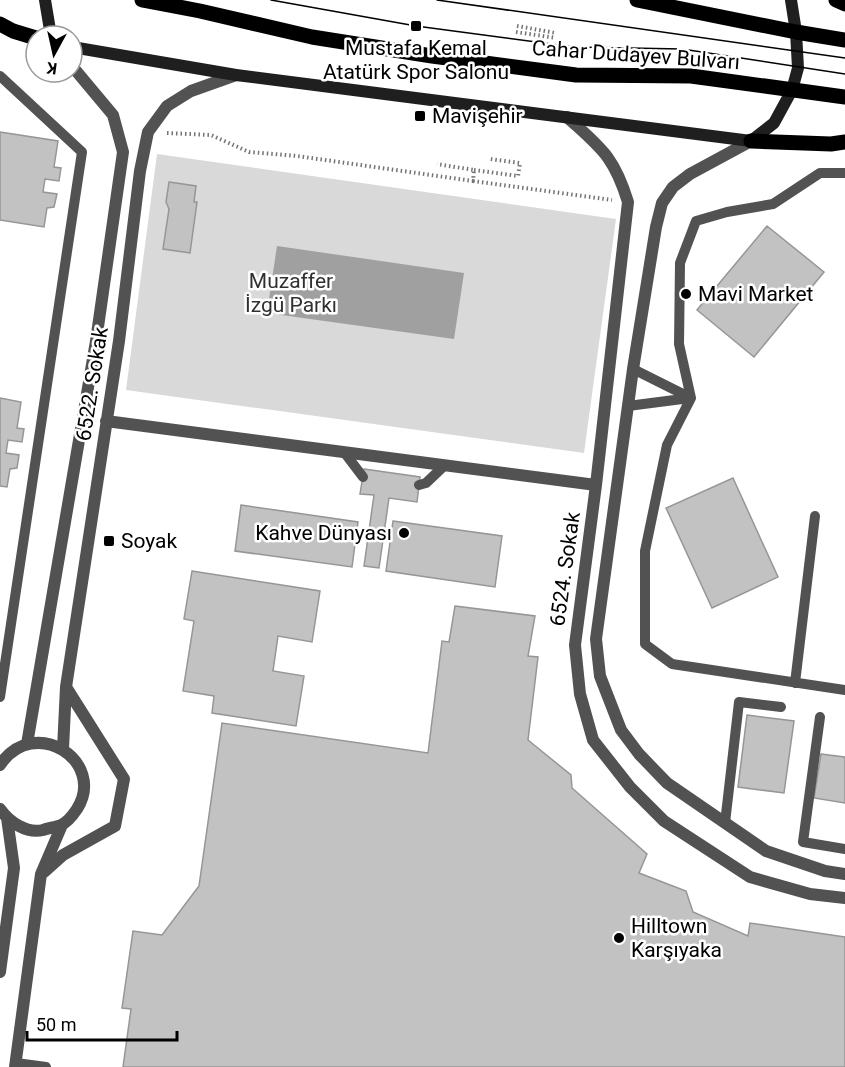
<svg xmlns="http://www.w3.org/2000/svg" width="845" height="1067" font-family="Roboto,sans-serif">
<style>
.green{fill:#d9d9d9}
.water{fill:#a0a0a0}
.building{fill:#c2c2c2;stroke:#969696;stroke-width:1.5}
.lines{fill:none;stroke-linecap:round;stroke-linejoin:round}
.path{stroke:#747474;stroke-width:4;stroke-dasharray:1.5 3;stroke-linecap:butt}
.lane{stroke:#525252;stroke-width:10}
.street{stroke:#525252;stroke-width:12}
.secondary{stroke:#1f1f1f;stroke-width:12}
.primary{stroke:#000;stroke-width:15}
.tram{stroke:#000;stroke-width:1.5}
.poi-dot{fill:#000;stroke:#fff;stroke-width:2}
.labels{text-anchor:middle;stroke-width:5;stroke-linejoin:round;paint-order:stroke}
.poi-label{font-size:21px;fill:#000;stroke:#fff;text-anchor:start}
.street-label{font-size:21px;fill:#000;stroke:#fff}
.park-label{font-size:21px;fill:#303030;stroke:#fff}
</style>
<rect width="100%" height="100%" fill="#fff"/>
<!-- green -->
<path class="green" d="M157 154 616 219 584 453 126 390Z"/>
<!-- water -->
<path class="water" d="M277 246 464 273 454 339 267 313Z"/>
<!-- building -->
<path class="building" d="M0 132 58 141 54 167 61 168 59 181 45 179 43 192 57 194 54 207 47 208 44 227 0 220Z
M169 182 196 186 194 202H197L190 253 163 249 169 209 166 202Z
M767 226 824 272 754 357 697 310Z
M0 398 21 402 17 428 24 429 22 442 8 440 6 453 19 455 17 468 10 469 7 487 0 486Z
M364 469 420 477 417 502 389 498 379 568 364 566 374 495 360 494Z
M733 478 778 577 712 608 666 508Z
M241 505 358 522 352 567 235 551Z
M393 521 502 536 495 587 386 571Z
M192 571 320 591 312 642 278 636 273 671 304 676 296 726 212 713 214 696 183 691 194 621 184 619Z
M455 606 535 616 528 656 538 657 528 740 571 775 572 788 647 854 639 873 686 891 693 912 748 936 750 923 845 937V1067H123L131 1009 122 1008 133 931 162 935 199 886 222 723 428 753 442 641 449 642Z
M747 715 794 721 784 793 738 787Z
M821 754 845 757V803L814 798Z"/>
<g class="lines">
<!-- path -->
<path class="path" d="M517 26 556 33
M516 32 556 38
M167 133 211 135 249 152 297 156 473 181 474 170 437 164
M474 170 518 176 520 163 490 159
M473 181 612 200"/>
<!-- lane -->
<path class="lane" d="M0 76 82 152 0 697
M845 173H820L773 204 727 212 696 221 680 263 679 344 691 398 667 445 645 551V644L672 664 845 690
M633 369 691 398
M628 406 690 398
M344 452 363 477
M419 485 426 483 445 465
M795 683 815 516
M820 717 803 842 845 849
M725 823 739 702 781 707
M16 1063 46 1067"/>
<!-- street -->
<path class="street" d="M567 117C601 148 614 156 628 202L596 485 575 645 580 694 593 740 630 787 664 821 750 877 810 894 845 898
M751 141 690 174 673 187 662 203 656 227 633 369 596 639 600 676 621 730 639 754 667 783 766 851 825 871 845 874
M106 421 596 485
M27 744 96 341 123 152 113 115 72 66
M63 749 66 687 119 341 140 171 148 132 167 106 191 91 236 75
M0 765C34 714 107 761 77 809 73 815 68 822 61 825 56 827 49 828 43 830 27 834 9 822 0 809
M44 872 63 855 115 826 124 779 66 687
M0 972 14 868 7 818
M15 1067 41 874 62 825"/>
<!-- secondary -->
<path class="secondary" d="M45 0 51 36
M72 47 236 75 751 141 774 123 792 90 798 68 796 32 791 0"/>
<!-- primary -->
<path class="primary" d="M142 0 200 11 312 37 432 56 576 75 691 76 845 97
M637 0 796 32 845 40
M836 0 845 4
M0 24 13 31 36 38
M751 141 831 144 845 142"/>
<!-- tram -->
<path class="tram" d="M271 0 416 26 574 47 682 49 845 74
M437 0 845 58"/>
</g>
<!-- markers -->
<g class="poi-dot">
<rect x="410" y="20" width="12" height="12" rx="3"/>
<rect x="414" y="110" width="12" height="12" rx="3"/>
<circle cx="686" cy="294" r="6"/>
<circle cx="404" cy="533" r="6"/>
<rect x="103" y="535" width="12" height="12" rx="3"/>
<circle cx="619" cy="938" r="6"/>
</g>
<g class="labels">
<!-- poi labels -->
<g class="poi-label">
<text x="416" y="55" text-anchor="middle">Mustafa Kemal<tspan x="416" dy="24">Atatürk Spor Salonu</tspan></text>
<text x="432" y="123">Mavişehir</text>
<text x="698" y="301">Mavi Market</text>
<text x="392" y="540" text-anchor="end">Kahve Dünyası</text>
<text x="121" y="548">Soyak</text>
<text x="631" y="933">Hilltown<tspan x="631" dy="24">Karşıyaka</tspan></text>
</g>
<!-- street labels -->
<g class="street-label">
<text transform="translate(636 55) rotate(4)" y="7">Cahar Dudayev Bulvarı</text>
<text transform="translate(92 384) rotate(-81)" y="7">6522. Sokak</text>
<text transform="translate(565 569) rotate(-82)" y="7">6524. Sokak</text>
</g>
<!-- park labels -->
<g class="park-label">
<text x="291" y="288">Muzaffer<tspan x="291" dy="24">İzgü Parkı</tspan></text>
</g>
</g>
<!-- north arrow -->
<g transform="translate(54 54) rotate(188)"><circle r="28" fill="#ffffff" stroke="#999999" stroke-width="1.5"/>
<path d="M0-4.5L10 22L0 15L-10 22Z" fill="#000000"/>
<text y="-9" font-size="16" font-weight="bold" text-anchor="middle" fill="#000000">K</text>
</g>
<!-- scale -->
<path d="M27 1031v9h150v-9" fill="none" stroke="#000000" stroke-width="3"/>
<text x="36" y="1031" font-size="18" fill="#000000" stroke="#ffffff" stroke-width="4.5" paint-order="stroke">50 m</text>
</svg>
